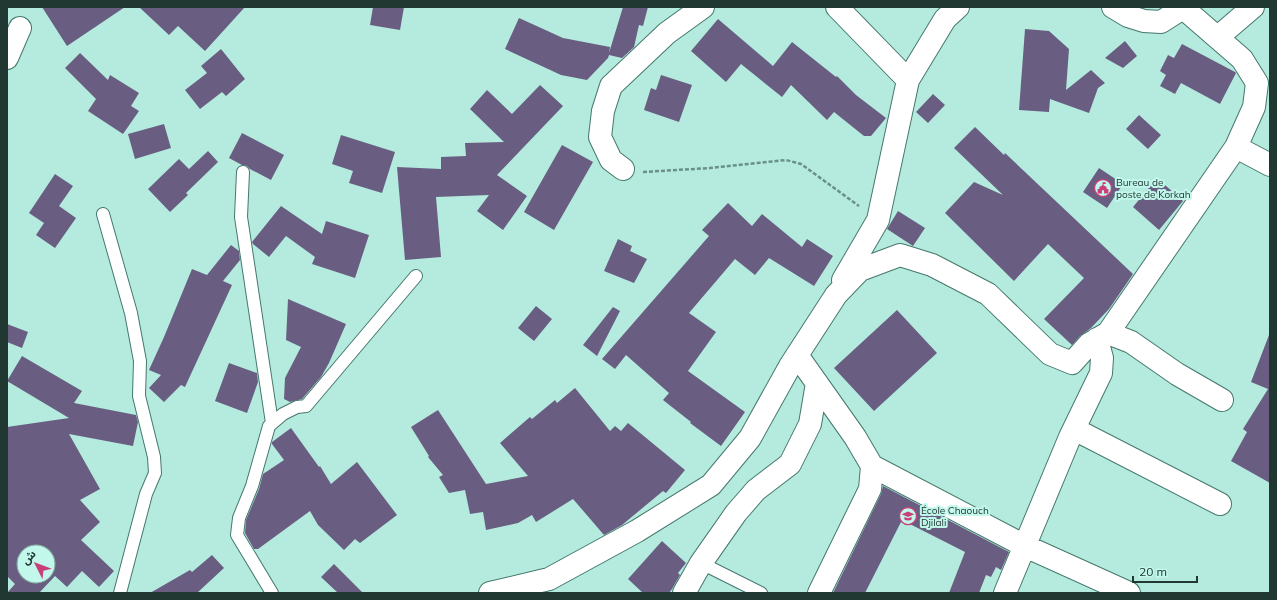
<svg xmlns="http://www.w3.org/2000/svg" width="1277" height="600" font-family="Mulish,'Noto Sans Arabic',sans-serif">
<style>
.building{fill:#695e82;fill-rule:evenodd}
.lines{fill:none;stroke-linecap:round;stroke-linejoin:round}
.lane-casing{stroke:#45786d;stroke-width:14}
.street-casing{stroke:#45786d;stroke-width:24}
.path{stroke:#6a9087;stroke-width:2.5;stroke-dasharray:4 2;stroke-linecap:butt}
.lane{stroke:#fff;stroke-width:12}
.street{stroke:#fff;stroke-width:22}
.labels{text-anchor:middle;stroke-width:4;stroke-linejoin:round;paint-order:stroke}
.poi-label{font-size:10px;fill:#213732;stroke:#c1f8eb;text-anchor:start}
</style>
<rect width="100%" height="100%" fill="#b4ebde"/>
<!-- building -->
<path class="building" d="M42 7H125L67 46Z
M139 7H245L205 51 178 26 169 35Z
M373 7H404L400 30 370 25Z
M623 7H648L643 26 639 25 634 47 622 58 609 55 608 58 587 80 561 75 505 49 519 18 563 38 610 47 609 53Z
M718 19 773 66 792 42 836 77 837 76 856 95 886 118 871 136H864L834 112 827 120 791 85 782 97 741 64 726 82 691 51Z
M1025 29 1049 31 1069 49 1066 90 1091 70 1105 83 1098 88 1089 113 1050 99 1049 112 1019 110Z
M1125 41 1137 56 1123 68 1105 58Z
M1182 44 1235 72 1236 73 1220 104 1181 83 1175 94 1160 86 1166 75 1160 71 1168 55 1174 58Z
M221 49 245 79 226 96 222 92 200 109 185 90 207 73 201 66Z
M80 53 108 80 110 75 139 93 131 106 139 111 123 134 88 111 96 99 65 68Z
M661 75 692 85 679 122 644 110 651 88 656 90Z
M540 85 563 106 497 175 527 196 503 230 477 211 489 195 436 197 441 257 405 260 397 167 441 169V157L466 156 465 143 504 142 470 109 487 90 512 114Z
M933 94 945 105 928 123 916 112Z
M1139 115 1161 135 1148 149 1126 129Z
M164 124 171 148 135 159 128 134Z
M975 127 1004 155 1005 153 1133 274 1109 309 1091 328 1080 336 1072 345 1044 319 1084 278 1048 244 1014 281 945 213 974 182 1003 195 954 148Z
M242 133 284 155 271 180 250 169 247 166 242 165 229 158Z
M341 135 395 152 382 193 349 183 353 171 332 164Z
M562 145 593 162 554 230 524 212Z
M208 151 218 162 186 193 188 195 170 212 148 189 179 159 189 169Z
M1099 168 1123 184 1107 208 1083 192Z
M55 174 73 186 59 206 76 218 55 248 36 235 44 223 29 213Z
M1157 178 1183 201 1159 230 1133 207Z
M728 203 752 226 762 214 802 247 807 239 833 256 814 286 769 258 755 275 735 259 689 313 716 332 688 371 745 412 721 446 690 423 691 422 663 400 669 393 626 355 615 369 602 359 709 236 702 230Z
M281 206 322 234 326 221 369 235 355 278 312 264 315 257 286 236 269 257 253 244 252 242Z
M898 211 925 228 913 246 887 229Z
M618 239 632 246 630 251 647 259 634 283 604 271Z
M231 245 239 251 240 260 223 281 232 285 185 387 181 385 164 402 149 388 161 375 149 370 164 337 192 269 207 275Z
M288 299 346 324 329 363 321 377 302 399 290 402 284 399 285 378 301 347 286 340Z
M536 306 552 319 534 341 518 328Z
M613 307 620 311 597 356 583 345Z
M897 310 937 353 874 411 834 368Z
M7 324 28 332 22 348 7 342Z
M1269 335 1270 336V483L1231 461 1247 432 1243 429 1268 389 1251 382Z
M22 356 82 391 74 403 136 415 138 422 133 446 69 434 100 489 80 500 100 522 81 540 114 571 99 587 82 571 67 587 55 576 39 593H7L15 584 7 576V427L69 418 7 381ZM24 552H48V576H24Z
M229 363 257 373 258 382 247 413 215 401Z
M575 388 610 431 615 426 621 431 628 423 685 470 666 493 663 491 622 525 604 535 573 499 536 522 532 515 518 523 486 530 483 512 470 514 465 490 449 493 439 477 443 475 428 457 429 456 411 427 438 410 486 484 528 476 500 443 530 417 532 419 555 400 557 403Z
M291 428 319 467 320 466 331 484 357 462 397 515 360 543 355 539 344 550 318 525 310 511 258 549H254L245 533 246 520 259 489 263 474 284 460 272 444V442Z
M883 486 1009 552 1001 570 996 567 991 577 986 575 979 593H949L965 552 902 520 865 593H833L881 494Z
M662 541 686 563 678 573 680 575 672 589 669 593H643L628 579Z
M212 555 224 568 197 593H150L190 570 192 572Z
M334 564 363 593H338L321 577Z"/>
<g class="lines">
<!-- lane casing -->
<g class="lane-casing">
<path id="lane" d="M243 172 241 217 272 423
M103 214 131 313 140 361 139 396 154 457 155 473 146 494 120 593
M701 563 761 593
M272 593 237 535 239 518 252 486 269 426 283 414 297 407 306 406 416 276"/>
</g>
<!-- street casing -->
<g class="street-casing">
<path id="street" d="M837 7 908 80
M1113 7 1128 16 1144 21 1161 22 1183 8
M1218 37 1253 7
M7 58 20 28
M1236 147 1270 165
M623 169 611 160 600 137 603 111 611 86 667 33 703 7
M843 280 878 220 908 80 945 19 958 7
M1108 333 1131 342 1177 374 1222 400
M797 355 855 437 872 466 870 489 819 593
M1074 429 1220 504
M872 466 1025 546 1129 593
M490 593 549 579 637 531 711 485 750 438 790 366 836 295 860 270 900 255 932 265 988 294 1050 354 1072 363 1089 344 1108 333 1236 147 1254 107 1257 83 1242 59 1182 7
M684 593 701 563 736 513 756 490 790 464 810 424 817 383
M1005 593 1070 437 1101 373 1102 358 1097 339"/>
</g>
<!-- path -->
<path class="path" d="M643 172 710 168 786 160 801 164 859 206"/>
<!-- lane -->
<use href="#lane" class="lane"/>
<!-- street -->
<use href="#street" class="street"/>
</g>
<!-- icons -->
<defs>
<g id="civic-ring" transform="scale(0.9)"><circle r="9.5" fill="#c1f8eb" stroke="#c93f79" stroke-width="1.5"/><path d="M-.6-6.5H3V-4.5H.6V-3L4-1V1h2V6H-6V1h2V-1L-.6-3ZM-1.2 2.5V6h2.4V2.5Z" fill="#c93f79"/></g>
<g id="school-ring" transform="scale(0.9)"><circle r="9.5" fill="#c1f8eb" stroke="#c93f79" stroke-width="1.5"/><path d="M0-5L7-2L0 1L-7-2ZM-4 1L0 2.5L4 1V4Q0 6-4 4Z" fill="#c93f79"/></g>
</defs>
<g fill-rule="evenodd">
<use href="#civic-ring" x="1103" y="188"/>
<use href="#school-ring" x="908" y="516"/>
</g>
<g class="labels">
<!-- poi labels -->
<g class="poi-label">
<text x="1116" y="186">Bureau de<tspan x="1116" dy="12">poste de Korkah</tspan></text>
<text x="921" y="514">École Chaouch<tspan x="921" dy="12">Djilali</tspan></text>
</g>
</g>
<!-- border -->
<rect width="1277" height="600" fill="none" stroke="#213732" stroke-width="16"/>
<!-- north arrow -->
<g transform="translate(36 564) rotate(312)"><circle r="19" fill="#c1f8eb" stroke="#81aba1"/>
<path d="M0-3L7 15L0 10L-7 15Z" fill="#c93f79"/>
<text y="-6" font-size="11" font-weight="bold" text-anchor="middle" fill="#213732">ش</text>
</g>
<!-- scale -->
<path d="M1133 576v6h64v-6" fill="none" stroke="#213732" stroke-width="2"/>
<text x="1139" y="576" font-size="12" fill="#213732" stroke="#c1f8eb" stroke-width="3" paint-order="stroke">20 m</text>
</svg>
